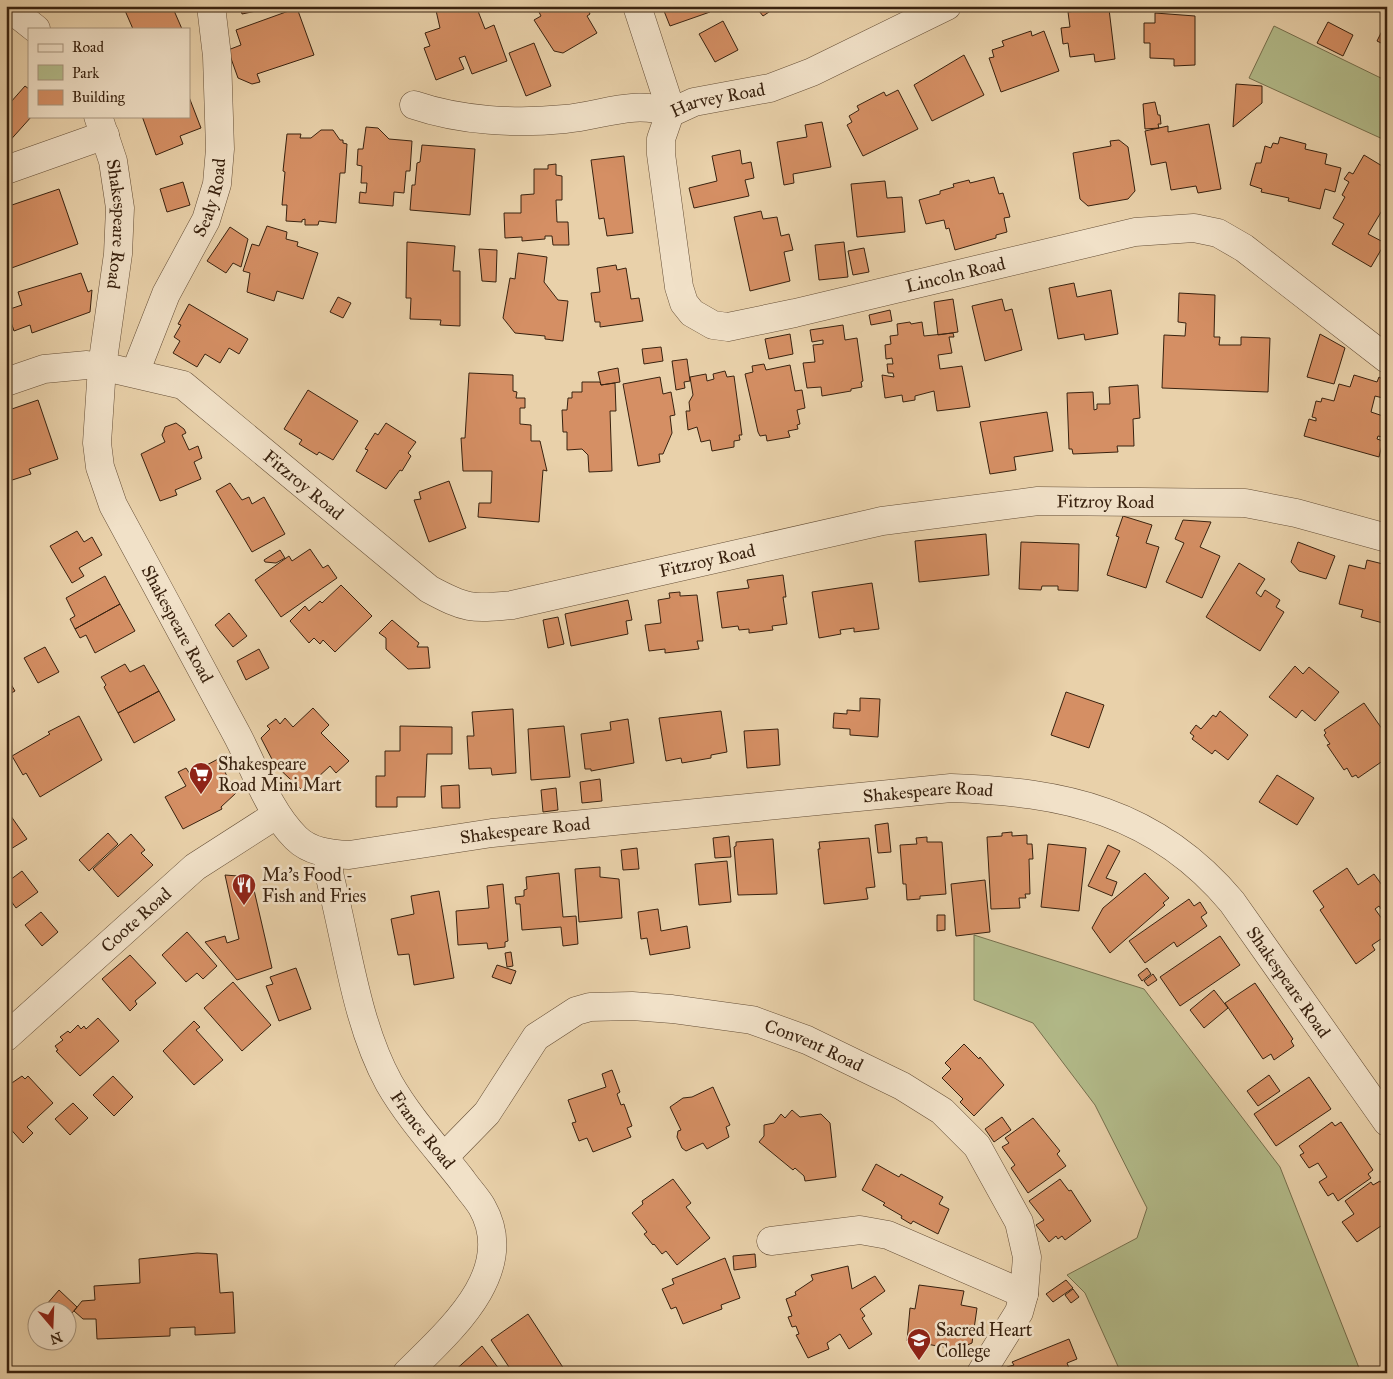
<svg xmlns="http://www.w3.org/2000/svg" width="1393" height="1379" font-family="'IM FELL Great Primer',serif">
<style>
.green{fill:#b3bc8b;stroke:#766f4d}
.building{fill:#d58f64;stroke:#39220f}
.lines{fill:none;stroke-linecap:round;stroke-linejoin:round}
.minor-casing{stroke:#654e36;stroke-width:29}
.minor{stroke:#f1e1c8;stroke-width:28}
.labels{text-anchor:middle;stroke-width:5;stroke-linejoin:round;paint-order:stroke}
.street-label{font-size:18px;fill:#39220f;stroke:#f1e1c8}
.poi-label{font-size:18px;fill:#39220f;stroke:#f1e1c8;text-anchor:start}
</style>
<rect width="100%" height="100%" fill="#e9d1aa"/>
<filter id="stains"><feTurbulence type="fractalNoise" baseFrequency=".004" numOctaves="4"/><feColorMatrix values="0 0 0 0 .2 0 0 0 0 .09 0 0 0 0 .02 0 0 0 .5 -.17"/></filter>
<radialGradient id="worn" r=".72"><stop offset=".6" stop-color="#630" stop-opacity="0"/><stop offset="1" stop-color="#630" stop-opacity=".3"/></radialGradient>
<!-- green -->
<path class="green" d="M1274 26 1387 81V141L1249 78Z
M974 935 1144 989 1280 1167 1361 1373H1121L1085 1293 1067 1275 1137 1238 1147 1208 1095 1105 1033 1023 974 1000Z"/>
<!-- building -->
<path class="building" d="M123 6H172L182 29H133Z
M240 6H260L261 10 242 14Z
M435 6H476L485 29 494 25 507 61 472 74 465 56 459 58 464 69 436 80 424 48 430 46 425 33 440 28Z
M536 6H586L590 14 587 16 597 33 563 53 554 51 534 20 541 16Z
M662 6H708L710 12 670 26Z
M755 6H778L763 16Z
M297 8 314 55 257 74 260 82 252 84 238 78 228 50 241 45 236 30Z
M1093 9 1094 11 1109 9 1115 59 1095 62 1094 54 1070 57 1068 43 1063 44 1061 28 1070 27 1068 12Z
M1155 13 1195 16V65L1174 66V59L1150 58V43H1144V23H1155Z
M723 21 738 50 715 62 699 34Z
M1387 21V46L1377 41Z
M1328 22 1353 35 1343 56 1317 43Z
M1031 31 1032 36 1044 31 1059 71 1001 92 989 58 994 57 992 50 1004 46 1002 41Z
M534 43 551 86 526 96 509 53Z
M964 55 984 95 932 121 914 85Z
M1236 84 1262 86V103L1233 127Z
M25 86 29 89V116H32L6 145V100L10 103Z
M898 90 918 129 863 156 847 125 852 122 849 116 859 110 857 106 884 92 886 96Z
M189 97 201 128 180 136 183 144 156 155 142 116H189Z
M1155 102 1158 115H1160L1161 124H1158L1159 128 1145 129 1143 104Z
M822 122 831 167 793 174 794 183 784 185 777 142 807 137 805 125Z
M1209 124 1221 189 1198 193 1196 186 1171 190 1166 162 1151 165 1145 131 1168 126V132Z
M366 127 378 128 389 139 412 141 410 171H406L404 193 394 192 393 206 359 203 360 192 366 193 367 183H361L362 166 357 165 358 149H363Z
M321 130H333L340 140H343V143L347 144 345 173H340L336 223 319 221 318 225H305V219L302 220V222L286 221 287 205H282L285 172 283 171 287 134H301L300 138H311Z
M1280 137 1306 144 1305 149 1327 154 1325 164 1341 168 1335 192 1325 189 1320 209 1288 201 1289 198 1261 192 1262 189 1250 185 1256 163H1261L1265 146 1271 148 1273 143 1278 144Z
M1119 140 1128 147 1135 191 1128 199 1088 206 1080 199 1073 153 1111 146 1110 141Z
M422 145 475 149 470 215 410 210 412 185H415L417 163 420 162Z
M740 150 742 164 751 162 754 178 745 180 749 196 694 208 689 188 717 181 712 156Z
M1364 155 1387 169V202L1368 234 1385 243 1371 267 1332 244 1344 224 1333 218 1345 197 1342 195 1349 182 1344 179 1349 172 1353 174Z
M624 156 633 233 607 236 604 218 599 219 591 160Z
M556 164V175L562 176V200H556L557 222H568L569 245H553L552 236H545V239L522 241V237L505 238 504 213H521V195L534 194V169H548V165Z
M994 177 999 194 1003 193 1010 217 1004 218 1007 232 996 235V238L955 250 949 228 946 229 944 220 926 224 919 200 940 194V191L954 187 953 184 969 180 970 183Z
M885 181 887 198 902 197 905 232 857 237 851 184Z
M183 182 190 205 167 212 160 189Z
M59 189 78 244 6 270V207Z
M761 211 763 219 777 217 781 236 789 234 793 250 784 252 790 281 750 291 734 217Z
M267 226 287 232 286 239 298 242 297 246 318 253 303 299 277 291 274 301 247 292 250 273 243 271 252 244 259 246Z
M230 227 248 239 241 267 233 263 226 273 207 261Z
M407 242 455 246 453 271H460V326L440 325 441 320 410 319 411 298H406Z
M844 242 848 277 819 280 815 245Z
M864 248 869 272 853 275 848 251Z
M479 249 497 250 496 282 482 281Z
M518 253 547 257 544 282 558 300 568 301 563 341 545 339V336L515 333 503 318 510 278 515 279Z
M616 265 617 270 626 268 631 299 639 298 643 321 600 327V322H595L591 293 600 292 597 268Z
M81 273 88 292 92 290 90 312 32 333 30 325 14 331 7 310 22 305 18 292Z
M1074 283 1077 297 1111 290 1118 334 1085 340 1084 334 1058 339 1049 288Z
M1179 293 1215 295 1214 337H1220L1219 345H1241V337L1270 338 1268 392 1162 388 1164 335 1185 336 1186 323 1178 322Z
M338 297 351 303 343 318 330 312Z
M953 299 958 332 938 335 934 302Z
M1002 299 1005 311 1012 309 1022 350 985 361 972 306Z
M189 304 248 339 239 354 229 348 220 363 205 354 197 367 173 353 180 341 174 337 181 325 178 324Z
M890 310 892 321 871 325 869 315Z
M910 322 911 324 922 322 924 336 953 333 954 337H949L952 353 938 355 940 369 962 366 970 407 937 411 934 391 915 396V400L903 402 902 395 885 398 882 375 894 377 893 373H888L887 364H893L892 358 886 359 885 345 891 344 890 336 898 335 897 324Z
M843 325 845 340 857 338 863 381 861 382 862 387 851 389V391L822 396 821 387 807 388 803 363 815 362 813 345 823 344V340L812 342 810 330Z
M790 334 793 354 769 359 765 339Z
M1320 334 1345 348 1334 384 1307 377Z
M661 347 663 361 644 364 642 349Z
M687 359 690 381 684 382 685 388 676 390 672 361Z
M764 364 766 370 790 365 795 391 802 390 805 408 797 410 800 424 797 425 798 429 788 431 790 437 767 441 766 435 760 436 758 432 745 374 753 372 752 366Z
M618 368 620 382 601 385 598 372Z
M725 371 727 377 734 376 742 435H739L740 440 734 441V447L712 451 710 440 701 442 697 427 688 430 686 411H690L689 402 693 395 690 377 706 374 707 381 714 379 713 374Z
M469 373 513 375V391L517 392 516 398H525V408H520V424L531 425V441H540L547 471 543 470 539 522 478 517 479 503H491L492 471H463L461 438H465Z
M1354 375 1377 382 1379 377 1387 382V399L1375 396 1371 412 1383 416 1382 419 1386 420 1382 437 1378 436 1377 439 1383 441 1379 457 1304 436 1309 419 1316 421V418L1312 417 1316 401 1321 402 1322 398 1334 401 1339 384 1350 387Z
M660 377 663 394 671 392 675 415 670 416 672 433 663 454H659L660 462 638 466 623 384Z
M582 382H600L601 385 615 383 616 411H610L612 471 589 472 588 455 582 449 567 450V432H563L562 410H567L568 398H572V392H582Z
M1138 385 1140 418 1133 419 1134 446H1117L1118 452 1073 454 1072 449H1069L1067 393 1093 392 1094 410 1097 409V404H1110L1109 387Z
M308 390 358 421 333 460 319 452 317 455 299 444 302 440 284 429Z
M38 400 58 459 29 469 31 474 6 482V411Z
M1047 412 1053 451 1014 457 1016 470 990 474 980 422Z
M176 423 184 429 186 433 182 435 189 450 198 446 202 458 194 462 201 479 175 490 177 495 160 501 141 454 165 442 162 435 165 427Z
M386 423 416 442 408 453 411 456 402 471 400 470 386 489 356 471 368 450 365 449 375 433 378 435Z
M449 481 466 528 429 542 414 500 421 499 419 492Z
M230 483 242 500 249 497 252 504 264 497 285 534 252 552 216 491Z
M1123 516 1152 525 1146 543 1159 547 1146 588 1107 575 1119 537 1116 536Z
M1183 520 1211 522 1200 547 1220 556 1202 598 1166 582 1184 543 1175 539Z
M77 531 84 542 92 537 102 555 79 568 84 576 72 583 50 546Z
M986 534 989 575 919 582 915 541Z
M1021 542 1079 544 1078 591 1058 590V586H1042L1041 590 1019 589Z
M1298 542 1335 556 1326 579 1299 571 1291 562Z
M310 549 323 568 328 565 337 578 281 617 255 580 289 556 292 561Z
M280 550 285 558 276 563 265 562 264 560Z
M1367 560 1387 565V607L1383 623 1361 617 1363 610 1339 604 1349 565 1365 569Z
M1239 563 1265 579 1256 593 1261 597 1265 590 1280 600 1276 607 1284 612 1260 651 1206 617Z
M783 575 786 597H783L787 624 772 626 773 630 749 633V629L739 630 738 626 722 628 717 592 749 588 747 580Z
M105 576 120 604 75 629 70 619 75 616 66 598Z
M872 583 879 629 854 632V628L840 630 841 634 819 638 812 592Z
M341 585 372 616 335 652 323 640 320 644 314 638 309 643 290 621 305 606 309 611 320 601 322 603Z
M680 592V596L697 595 703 641H697L699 649 665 653V649L649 651 645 625 661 623 658 600 670 598 669 593Z
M628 600 632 620 626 621 628 634 571 646 565 614Z
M120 604 135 631 95 653 86 635 80 638 75 629Z
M229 613 247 636 233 647 215 625Z
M558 617 564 644 548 648 543 620Z
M392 620 419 643 417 647H428L430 668 408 669 386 649V638L379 633Z
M45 647 59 672 38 683 24 658Z
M259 649 269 668 246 680 237 661Z
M125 664 130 672 144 665 159 691 118 713 104 687 106 685 101 677Z
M1295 666 1303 674 1309 667 1339 692 1315 721 1302 710 1296 718 1269 697Z
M6 676 15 691 6 696Z
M159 691 175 720 134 743 118 713Z
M1066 692 1104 705 1089 748 1051 735Z
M860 698 880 699 878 737 850 735V729L833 728 834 713 847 714V710L860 711Z
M1364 703 1387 736V758L1358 778 1356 775 1352 777 1347 768 1344 770 1327 745 1330 744 1324 735 1326 733 1324 730Z
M313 708 329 725 321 733 349 761 336 773 330 766 303 791 275 765 261 738 270 729 267 726 276 719 280 724 285 718 293 727Z
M513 709 516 773 492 775 491 768 469 769 467 736H474L472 712Z
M721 711 727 752 711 755V758L682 763 681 758 666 761 659 718Z
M1220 711 1248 735 1228 760 1215 750 1212 754 1192 739 1194 736 1190 733 1196 725 1201 729 1213 715 1216 717Z
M79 716 102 760 40 797 26 773 23 775 12 756 50 734 48 732Z
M628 719 634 763 591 771V769H585L581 734 611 730 610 722Z
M400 726 452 727V754H427L425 797H397V807H376V776H385V751H400Z
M564 726 570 777 531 780 528 729Z
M778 729 780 765 747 768 744 731Z
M218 759 236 793 221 807 222 809 183 829 165 797 186 786 178 772 186 768 190 774Z
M1277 775 1314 798 1297 825 1259 802Z
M600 779 602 801 582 803 580 782Z
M459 785 460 808H442L441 786Z
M556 788 558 810 543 812 541 790Z
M6 809 27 839 6 852Z
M888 823 891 852 878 853 875 825Z
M1012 832V836L1027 835V844H1032L1033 859H1029L1030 894H1025L1026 898H1019L1020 908 991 909 987 837 1002 836V833Z
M108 833 118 844 89 871 79 860Z
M131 834 145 850 141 853 153 865 118 897 93 869Z
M729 836 731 857 715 858 713 838Z
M927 837V842H942L946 894 920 896V899L907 900 906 884H903L900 845 917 844 916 838Z
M869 838 875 887 866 888 868 899 824 904 818 849H820L819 842Z
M773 839 777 894 738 895 734 847 736 846V842Z
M1048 844 1086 848 1079 911 1041 907Z
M1108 845 1120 851 1106 878 1117 882 1112 896 1088 886Z
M637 848 639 869 623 870 621 850Z
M727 861 731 902 699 905 695 864Z
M600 867V877L619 879 622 918 579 922 575 869Z
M1347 868 1358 885 1374 874 1387 892V917L1379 906 1375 909 1387 926V935L1372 945 1375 950 1356 964 1320 910 1324 907 1313 891Z
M22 871 38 892 16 908 6 894V883Z
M559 873 563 917 576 916 578 944 563 946 561 927 522 930 520 904H516L515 897 524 896V890L527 889 526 877Z
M1145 873 1169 898 1163 903 1165 905 1110 953 1092 928 1103 908Z
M225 875 251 877 272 968 237 980 205 942 225 936 227 943 239 939Z
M985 880 990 932 956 936 951 884Z
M503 884 508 941 505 942V947L488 949 487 943 458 945 456 911 489 908 487 886Z
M439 891 454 978 414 985 409 954 398 955 391 919 414 914 411 896Z
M1189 899 1194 906 1200 902 1207 913 1201 917 1207 926 1177 947 1174 942 1145 963 1129 941Z
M658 909 661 931 687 926 690 948 650 955 647 938 641 939 638 912Z
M41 912 58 932 42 946 25 925Z
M937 915H945V930L937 931Z
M187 932 217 966 203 979 197 973 186 982 162 955Z
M1220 936 1240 965 1180 1006 1160 977Z
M511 952 513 966 507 967 505 953Z
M130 955 156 983 135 1001 137 1004 130 1011 102 979Z
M497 965 516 971 511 984 492 977Z
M296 968 311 1009 279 1021 266 986 273 984 270 977Z
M1147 968 1151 974 1142 981 1138 975Z
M1153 974 1157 980 1148 986 1144 981Z
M233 982 271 1025 242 1051 204 1008Z
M1255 983 1293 1039 1291 1041 1294 1046 1274 1060 1271 1054 1263 1059 1225 1003Z
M1214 990 1228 1008 1204 1028 1190 1010Z
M98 1018 119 1041 80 1076 56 1051 58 1050 55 1046 63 1040 60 1037 68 1031 70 1033 78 1025 81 1029 84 1026 86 1029Z
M194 1021 200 1027 196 1030 223 1060 194 1085 163 1051Z
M964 1044 979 1059 980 1057 1004 1085 974 1116 960 1102 963 1099 942 1078 951 1069 945 1063Z
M612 1070 620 1092 617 1094 621 1105 624 1104 632 1126 627 1128 631 1137 593 1152 587 1138 579 1141 572 1123 576 1122 568 1100 606 1087 602 1074Z
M1269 1075 1280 1091 1258 1106 1247 1091Z
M22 1076 25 1079 28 1076 53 1103 27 1127 33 1133 23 1143 6 1124V1087Z
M113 1076 133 1097 114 1116 93 1095Z
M1309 1077 1331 1109 1276 1146 1254 1114Z
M713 1087 730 1125 726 1127 729 1137 707 1149 703 1143 686 1151 682 1148 677 1137 678 1131 681 1130 670 1107 683 1098 692 1097Z
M73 1103 88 1118 70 1135 55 1119Z
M792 1110 800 1117 821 1114 830 1123 836 1177 805 1181 804 1176 795 1168 793 1170 759 1142 764 1136V1125L774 1123 781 1114 785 1118Z
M1002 1117 1011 1130 994 1142 985 1129Z
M1033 1118 1060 1151 1057 1154 1066 1166 1028 1193 1011 1168 1015 1165 1002 1147 1009 1143 1005 1138Z
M1332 1122 1335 1126 1341 1122 1373 1170 1368 1174 1371 1178 1338 1201 1333 1193 1328 1196 1319 1182 1327 1177 1318 1163 1309 1168 1300 1155 1304 1153 1299 1146Z
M876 1164 899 1177 901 1174 943 1197 939 1204 949 1209 938 1234 913 1221 911 1224 901 1218 902 1216 883 1205 885 1203 862 1190Z
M673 1179 691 1203 686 1207 710 1238 677 1265 666 1251 662 1254 654 1244 653 1245 644 1234 647 1232 632 1213 643 1204 642 1201Z
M1060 1179 1069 1191 1071 1190 1091 1221 1065 1240 1062 1236 1058 1239 1056 1236 1049 1242 1036 1225 1044 1220 1029 1201Z
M1380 1181 1387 1191V1222L1357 1242 1342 1222 1354 1214 1345 1201 1371 1182 1373 1185Z
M197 1253 217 1254 220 1293 233 1292 235 1333 195 1335V1327L170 1328V1336L97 1339 96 1319H83L74 1311 82 1301 95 1300 94 1286 140 1283 139 1259Z
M755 1254 756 1267 734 1270 733 1256Z
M725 1258 740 1298 721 1305 722 1309 683 1324 676 1307 671 1309 662 1289 674 1284 672 1279Z
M848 1266 852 1289 875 1276 885 1291 860 1309 865 1316 862 1318 872 1334 849 1349 840 1334 827 1343 829 1349 808 1358 796 1335 799 1334 796 1326 792 1327 788 1317 792 1316 786 1299 796 1295 795 1292 813 1280 811 1275Z
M1066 1280 1073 1288 1053 1302 1046 1294Z
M919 1285 964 1291 961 1305 977 1308 972 1343 965 1346 963 1350 907 1341 910 1308 915 1309Z
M1073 1289 1079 1297 1071 1303 1065 1295Z
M59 1290 77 1307 68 1318V1312H40Z
M38 1314V1333L28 1325Z
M528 1314 564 1369 560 1373H513L491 1340Z
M1069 1339 1077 1359 1067 1363 1071 1373H1010L1007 1367 1014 1365 1012 1362Z
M482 1346 502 1373H452Z"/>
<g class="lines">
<!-- minor casing -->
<g class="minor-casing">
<g id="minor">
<path d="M7 6 36 29"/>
<path d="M637 6 668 101 670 113"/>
<path d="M414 105C461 121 516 124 565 119 601 116 635 99 670 113"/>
<path id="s1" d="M670 113 661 139V154L679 287 684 303 692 313 713 325 728 327 795 313 1135 232 1194 228 1218 233 1244 248 1387 359"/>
<path id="s2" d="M670 113 694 102 770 88 812 72 947 6"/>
<path id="s3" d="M98 116 113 161 120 208 118 254 102 367 97 443 100 467 113 505C154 581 195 656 236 733 255 768 267 809 296 838 310 852 330 854 349 855L492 833 951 788C1064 792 1156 811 1232 902L1387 1122"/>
<path d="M6 170 105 135"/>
<path id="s4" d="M135 373 166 294 206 220 217 184 220 149 217 56 211 6"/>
<path id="s5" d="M6 382 44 369 87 365 114 369 183 385 429 589C466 609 471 609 512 605L882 521 1038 501 1245 503 1296 513 1387 538"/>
<path id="s6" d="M329 854V873L332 886C348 950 357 1025 389 1083 409 1118 437 1148 462 1180 468 1189 477 1198 482 1207 519 1272 448 1332 407 1373"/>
<path id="s7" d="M6 1037 195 867 276 815"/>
<path id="s8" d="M444 1157 487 1113 536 1037 576 1011 590 1007 632 1006 672 1009 752 1020 807 1040 902 1086 942 1111 977 1146 1019 1222 1027 1257 1024 1294 1019 1312 981 1373"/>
<path d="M771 1241 860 1230 888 1235 1024 1294"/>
</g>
</g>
<!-- minor -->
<use href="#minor" class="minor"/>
</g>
<!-- icons -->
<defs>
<g id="supermarket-pin" transform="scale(1.25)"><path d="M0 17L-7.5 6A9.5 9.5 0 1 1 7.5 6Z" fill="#8f2418" stroke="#f1e1c8"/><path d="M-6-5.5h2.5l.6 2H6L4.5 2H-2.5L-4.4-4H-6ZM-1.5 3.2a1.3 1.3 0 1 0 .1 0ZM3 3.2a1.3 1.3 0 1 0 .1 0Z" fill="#fff"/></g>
<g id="restaurant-pin" transform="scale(1.25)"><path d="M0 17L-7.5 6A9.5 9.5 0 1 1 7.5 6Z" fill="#8f2418" stroke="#f1e1c8"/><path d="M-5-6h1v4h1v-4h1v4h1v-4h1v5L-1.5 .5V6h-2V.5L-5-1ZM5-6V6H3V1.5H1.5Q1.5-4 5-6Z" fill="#fff"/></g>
<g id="school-pin" transform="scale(1.25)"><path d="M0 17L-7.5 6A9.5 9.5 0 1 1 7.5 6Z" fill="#8f2418" stroke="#f1e1c8"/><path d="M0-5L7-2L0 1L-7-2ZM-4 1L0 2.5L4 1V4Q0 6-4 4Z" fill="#fff"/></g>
</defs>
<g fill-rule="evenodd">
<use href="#supermarket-pin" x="201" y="774"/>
<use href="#restaurant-pin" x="244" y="885"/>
<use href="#school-pin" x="919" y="1340"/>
</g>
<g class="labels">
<!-- street labels -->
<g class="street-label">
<text dy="6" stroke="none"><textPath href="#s2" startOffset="50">Harvey Road</textPath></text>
<text dy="6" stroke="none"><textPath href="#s4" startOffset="192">Sealy Road</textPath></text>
<text dy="6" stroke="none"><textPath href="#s3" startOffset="111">Shakespeare Road</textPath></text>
<text dy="6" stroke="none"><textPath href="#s1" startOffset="479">Lincoln Road</textPath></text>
<text dy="6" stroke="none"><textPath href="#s5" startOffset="338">Fitzroy Road</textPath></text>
<text dy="6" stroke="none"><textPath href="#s5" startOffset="1192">Fitzroy Road</textPath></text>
<text dy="6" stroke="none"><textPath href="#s5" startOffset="788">Fitzroy Road</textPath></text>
<text dy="6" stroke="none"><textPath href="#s3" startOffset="531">Shakespeare Road</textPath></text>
<text dy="6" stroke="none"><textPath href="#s3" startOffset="1416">Shakespeare Road</textPath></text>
<text dy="6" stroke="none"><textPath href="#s3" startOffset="1011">Shakespeare Road</textPath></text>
<text dy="6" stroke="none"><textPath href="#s7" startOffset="175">Coote Road</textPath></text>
<text dy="6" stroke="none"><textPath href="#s3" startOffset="1851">Shakespeare Road</textPath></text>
<text dy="6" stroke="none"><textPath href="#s8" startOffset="444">Convent Road</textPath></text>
<text dy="6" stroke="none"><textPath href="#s6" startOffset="296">France Road</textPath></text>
</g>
<!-- poi labels -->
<g class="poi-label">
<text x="218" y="770">Shakespeare<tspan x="218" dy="21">Road Mini Mart</tspan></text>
<text x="262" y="881">Ma's Food -<tspan x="262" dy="21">Fish and Fries</tspan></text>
<text x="936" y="1336">Sacred Heart<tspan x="936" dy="21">College</tspan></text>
</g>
</g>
<!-- margin -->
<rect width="1393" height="1379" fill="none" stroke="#e9d1aa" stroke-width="25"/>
<rect x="8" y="8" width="1378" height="1364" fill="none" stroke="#39220f" stroke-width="2.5"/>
<rect x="12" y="12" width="1368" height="1354" fill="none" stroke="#39220f"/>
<!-- legend -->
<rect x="28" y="28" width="162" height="90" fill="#f1e1c8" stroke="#a7957e"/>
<rect x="38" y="44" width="25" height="8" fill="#f1e1c8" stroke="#a7957e"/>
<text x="72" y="52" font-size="15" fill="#39220f">Road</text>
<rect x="38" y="65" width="25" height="15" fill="#b3bc8b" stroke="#a7957e"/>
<text x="72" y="78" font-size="15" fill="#39220f">Park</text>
<rect x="38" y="90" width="25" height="15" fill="#d58f64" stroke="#a7957e"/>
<text x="72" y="102" font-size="15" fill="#39220f">Building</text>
<!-- north arrow -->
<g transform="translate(52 1326) rotate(161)"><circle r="24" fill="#f1e1c8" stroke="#a7957e"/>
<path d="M0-4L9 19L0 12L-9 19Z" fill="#8f2418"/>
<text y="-8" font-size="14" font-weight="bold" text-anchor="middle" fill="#39220f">N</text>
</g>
<rect width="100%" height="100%" filter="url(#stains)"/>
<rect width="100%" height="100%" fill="url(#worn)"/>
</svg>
